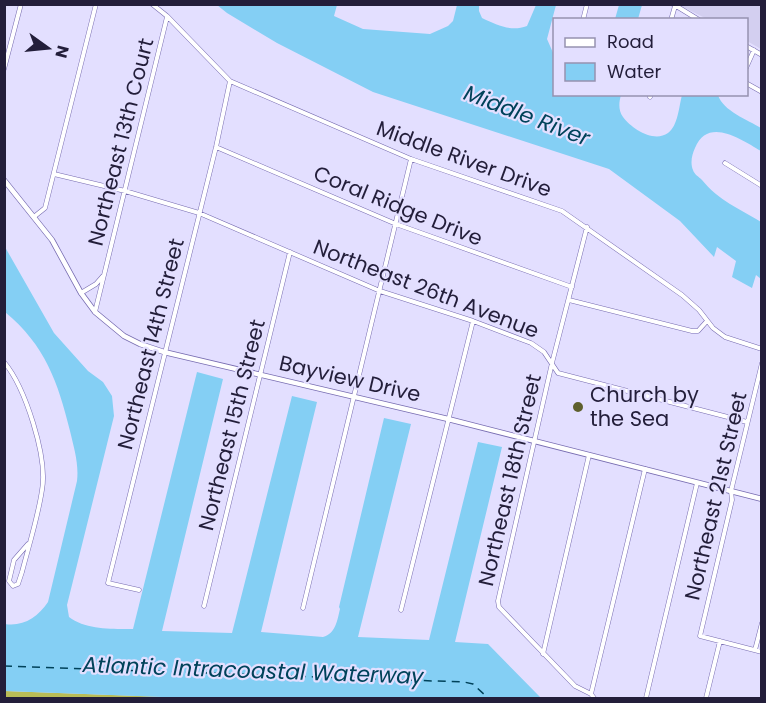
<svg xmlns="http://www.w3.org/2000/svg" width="766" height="703" font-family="Poppins,sans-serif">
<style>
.built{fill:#d3cff0}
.green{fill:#b9bc56}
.water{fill:#84cff4}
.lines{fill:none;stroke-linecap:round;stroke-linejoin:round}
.ferry{stroke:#00425a;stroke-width:1.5;stroke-dasharray:8 6;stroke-linecap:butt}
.minor-casing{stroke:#776cb1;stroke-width:5}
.tertiary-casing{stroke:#776cb1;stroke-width:6}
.minor{stroke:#fff;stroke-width:4}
.tertiary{stroke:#fff;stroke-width:4.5}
.poi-dot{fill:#5e5f2d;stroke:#e3dfff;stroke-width:2}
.labels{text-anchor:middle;stroke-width:4.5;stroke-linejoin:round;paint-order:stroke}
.street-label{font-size:21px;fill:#231e3a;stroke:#e3dfff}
.poi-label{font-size:21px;fill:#231e3a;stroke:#e3dfff;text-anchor:start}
.water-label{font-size:22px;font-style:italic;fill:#00425a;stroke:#e3dfff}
</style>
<rect width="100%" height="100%" fill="#e3dfff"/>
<!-- built -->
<path class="built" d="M679 5H761V49L747 41 746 20 707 19Z"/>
<!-- green -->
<path class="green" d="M5 691 194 698H5Z"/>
<!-- water -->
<path class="water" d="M217 5H337L334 16 363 29 430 34 448 26 453 21 457 5H479V11L482 18C497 25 511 32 527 26L536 5H556L547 39 554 55V94L621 95C619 102 618 110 623 117 632 129 654 143 668 133 678 126 679 106 682 95H718C723 111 748 120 761 128V151C742 140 708 116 695 148 692 154 690 163 693 170 694 174 699 177 702 180 718 200 740 209 761 222V279L756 275 752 288 732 277 736 261 717 247 714 257 680 221 609 169 373 92 277 43 227 13Z
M619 5H642L638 19H615Z
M5 247 54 333 88 371 103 382 112 396 114 416 67 605 69 617C86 630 113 629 133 629L197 372 223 379 162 631 232 633 292 396 317 402 261 632 323 637C336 633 337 621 340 609L339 607 384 418 411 424 358 637 429 640 478 442 502 447 455 642 488 644 541 698H188L5 691V624C23 627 38 617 48 602L77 481C79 464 74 448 70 431 58 382 45 345 5 312Z"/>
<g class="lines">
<!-- ferry -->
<path class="ferry" d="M4 666 464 682 473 684 488 698"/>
<!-- minor casing -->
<g class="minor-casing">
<path id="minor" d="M152 4 167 16 230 81 411 159 562 211 682 295 699 310 713 328 725 337 762 349
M673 4 699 20
M583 20 587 4
M671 20 675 6
M746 46 762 55
M746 68 754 50
M4 69 21 4
M746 83 762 92
M650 97 651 94
M216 147 396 224 572 287
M725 163 762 186
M54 174 125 191 199 213 380 291 473 321 531 343 544 352 558 373 747 422
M35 216 45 208 96 4
M587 227 552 363 498 601 499 607 575 686 591 694 594 698
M81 293 96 284 103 276
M569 300 692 331H698L707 321
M95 312 167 17
M4 362C25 387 48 457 42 490 38 517 29 545 22 572L18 584 13 586 9 581 14 560 28 544
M762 363 731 491 732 500 700 636 762 652
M139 590 108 583 216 147 230 81
M204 606 290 252
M303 608 411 159
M401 610 473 321
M755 650 762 623
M543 654 589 455
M591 694 645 469
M646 698 697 483
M706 698 720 641"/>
</g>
<!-- tertiary casing -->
<g class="tertiary-casing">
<path id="tertiary" d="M4 180 52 240 81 293 95 312 124 336 140 344 164 352 448 419 762 499"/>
</g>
<!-- minor -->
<use href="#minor" class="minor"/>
<!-- tertiary -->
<use href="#tertiary" class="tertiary"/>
</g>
<!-- markers -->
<circle class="poi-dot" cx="578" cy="407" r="6"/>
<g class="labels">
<!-- street labels -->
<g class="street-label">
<text transform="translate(121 142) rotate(-76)" y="7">Northeast 13th Court</text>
<text transform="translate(464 159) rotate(20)" y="7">Middle River Drive</text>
<text transform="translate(398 206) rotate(22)" y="7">Coral Ridge Drive</text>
<text transform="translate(426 289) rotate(21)" y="7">Northeast 26th Avenue</text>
<text transform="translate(151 344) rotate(-76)" y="7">Northeast 14th Street</text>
<text transform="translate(350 379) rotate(13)" y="7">Bayview Drive</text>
<text transform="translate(232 425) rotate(-76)" y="7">Northeast 15th Street</text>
<text transform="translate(510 480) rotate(-77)" y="7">Northeast 18th Street</text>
<text transform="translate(716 496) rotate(-77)" y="7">Northeast 21st Street</text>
</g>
<!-- poi labels -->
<g class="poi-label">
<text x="590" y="402">Church by<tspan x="590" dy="24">the Sea</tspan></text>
</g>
<!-- water labels -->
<g class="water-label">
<text transform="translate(527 115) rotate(21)" y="8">Middle River</text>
<text transform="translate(253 670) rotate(2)" y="8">Atlantic Intracoastal Waterway</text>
</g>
</g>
<!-- border -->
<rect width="766" height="703" fill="none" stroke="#231e3a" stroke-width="12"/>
<!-- legend -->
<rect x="553" y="18" width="195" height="78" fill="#e3dfff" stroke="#9692b0" stroke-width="1.5"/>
<rect x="565" y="38" width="30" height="9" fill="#ffffff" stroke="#9692b0" stroke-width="1.5"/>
<text x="607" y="48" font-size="18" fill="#231e3a">Road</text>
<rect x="565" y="63" width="30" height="18" fill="#84cff4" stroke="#9692b0" stroke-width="1.5"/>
<text x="607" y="78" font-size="18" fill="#231e3a">Water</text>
<!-- north arrow -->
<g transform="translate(48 48) rotate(105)" stroke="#e3dfff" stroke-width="4.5" paint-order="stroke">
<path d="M0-4.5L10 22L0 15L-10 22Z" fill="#231e3a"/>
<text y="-9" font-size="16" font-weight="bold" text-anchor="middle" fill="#231e3a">N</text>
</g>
</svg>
